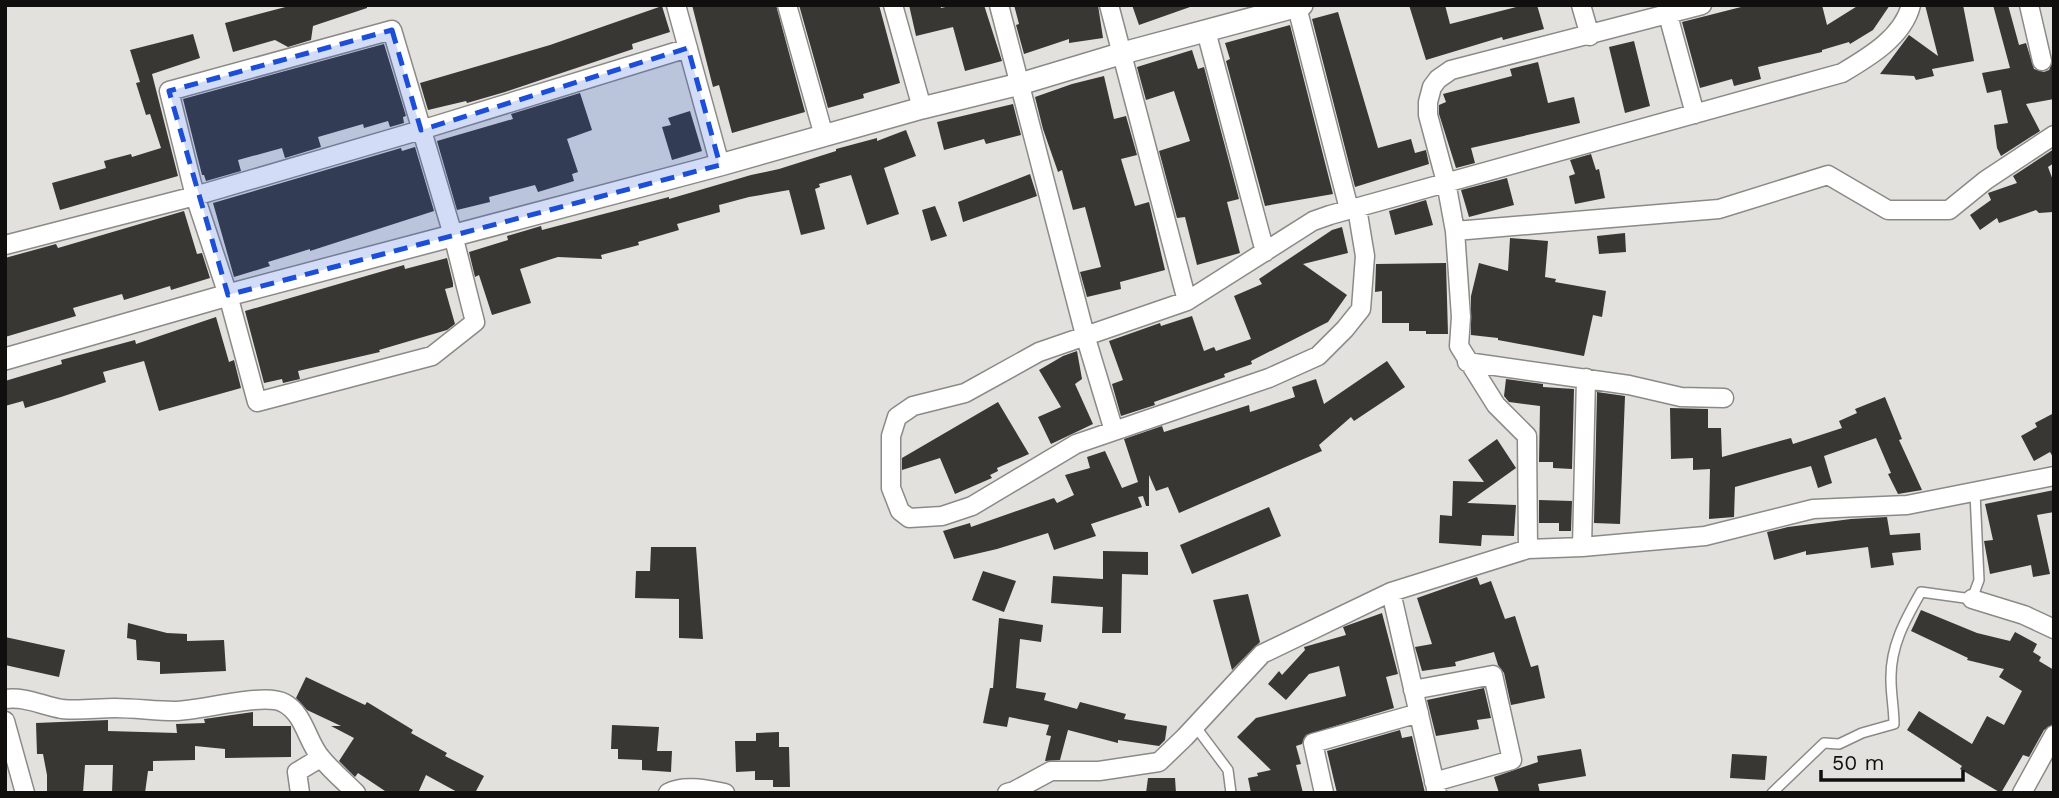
<svg xmlns="http://www.w3.org/2000/svg" width="2059" height="798" font-family="'Work Sans',sans-serif">
<style>
.building{fill:#383734}
.lines{fill:none;stroke-linecap:round;stroke-linejoin:round}
.service-casing{stroke:#8c8a87;stroke-width:12}
.minor-casing{stroke:#8c8a87;stroke-width:21}
.tertiary-casing{stroke:#8c8a87;stroke-width:24}
.service{stroke:#fff;stroke-width:9}
.minor{stroke:#fff;stroke-width:18}
.tertiary{stroke:#fff;stroke-width:21}
.marked{fill:#1d4ed8;fill-opacity:0.2;stroke:#1d4ed8;stroke-width:5;stroke-dasharray:14 9;stroke-linejoin:round}
</style>
<rect width="100%" height="100%" fill="#e2e1dd"/>
<!-- building -->
<path class="building" d="M293 5H367V8L313 26 311 40 288 47 275 40 233 52 225 23Z
M692 5H776L805 112 732 133 719 85 713 87Z
M799 5H879L900 83 863 94 864 98 828 108Z
M909 5H940L941 8 954 5H984L1002 61 965 71 953 27 916 36Z
M1014 5H1098L1103 38 1069 43V39L1024 54 1016 25 1019 24Z
M1132 5H1189L1190 7 1139 25Z
M1409 5H1445L1450 24 1524 5H1537L1544 29 1503 40 1502 37 1426 60Z
M1749 5H1822L1827 25 1859 5H1890L1873 30 1850 44 1849 42 1822 50V52L1758 67 1761 79 1734 86 1732 79 1700 88 1682 22Z
M1925 5H1963L1974 61 1932 69 1934 76 1916 80 1914 76 1880 74 1909 35 1938 56Z
M1993 5H2008L2019 45 2026 43 2034 69 2044 72 2049 70 2054 58V99L2026 104 2040 131 2001 156 1997 148 1994 125 2008 123 2001 90 1987 93 1982 73 2010 68Z
M662 6 670 32 632 44 633 49 505 92 467 103 466 101 428 110 420 83 550 45Z
M1338 12 1378 148 1411 139 1415 153 1426 150 1429 164 1355 187 1312 19Z
M1290 25 1333 194 1265 206 1226 61 1230 59 1225 43Z
M193 34 200 58 152 74 178 176 60 210 52 183 106 168 104 161 131 154 132 157 161 148 150 114 146 115 136 83 140 82 130 50Z
M1634 41 1650 106 1625 113 1609 47Z
M384 44 406 116 403 117 404 123 390 127 388 121 364 128 363 124 318 137 321 147 285 158 282 148 238 160 241 171 206 181 204 175H202L183 99Z
M1192 50 1198 69 1204 67 1239 199 1227 202 1240 253 1197 265 1185 217 1177 218 1159 151 1190 141 1174 91 1146 100 1137 67Z
M1538 62 1548 103 1574 97 1580 123 1471 148 1475 163 1456 168 1439 114V105L1446 102 1443 94 1512 76 1510 69Z
M1104 76 1114 119 1126 116 1137 155 1121 159 1135 206 1149 202 1165 270 1120 282 1121 289 1087 297 1080 272 1101 267 1085 207 1073 210 1062 170 1058 172 1043 129 1035 97 1072 84Z
M580 93 592 130 567 139 578 172 572 174 574 181 538 192 535 185 489 197 490 202 457 210 437 141 513 119 511 114Z
M1013 104 1021 135 986 144 984 139 944 150 937 122Z
M690 111 702 151 672 160 662 127 671 125 668 118Z
M906 130 916 156 884 168 899 214 867 225 851 175 819 184 820 187 815 189 825 229 801 235 789 190 749 197 719 205 720 212 677 224 679 230 638 242 639 245 601 255 602 259 558 257 520 269 531 303 492 315 479 275 475 277 469 252 508 240 507 236 541 226 542 230 669 197V199L751 175 779 169 836 151V149L877 138V141Z
M415 147 434 211 310 251V249L268 262 270 266 234 277 213 203 401 148 402 151Z
M2054 149V163L2048 167 2054 183 2053 212 2039 213 2036 210 1999 223 1997 218 1980 230 1970 215 1991 200 1988 193 2017 183 2013 176Z
M1591 154 1596 170 1599 169 1605 198 1575 204 1569 176 1575 174 1570 160Z
M1030 174 1037 196 963 222 958 202Z
M1507 178 1514 205 1469 217 1461 190Z
M1426 200 1433 225 1395 235 1389 211Z
M935 206 947 236 931 241 922 210Z
M184 211 197 254 202 253 210 278 171 290 170 286 124 300 122 294 73 308 76 316 5 337V258L56 244 58 248Z
M1342 227 1348 253 1303 264 1347 295 1328 322 1251 361 1252 364 1224 374 1225 377 1154 402 1155 405 1121 416 1112 384 1123 380 1109 341 1160 323 1161 326 1192 316 1204 351 1214 347 1216 351 1251 339 1234 296 1262 284 1259 279 1332 230Z
M1625 233 1626 252 1599 254 1597 236Z
M1510 238 1548 241 1545 277 1556 279 1555 282 1606 291 1602 317 1593 315 1584 356 1498 340V338L1471 335V296L1479 263 1508 271Z
M447 258 453 283V287L445 289 455 324 447 330 379 350 380 352 298 371 300 379 283 383 282 379 264 383 245 311 404 265 405 269Z
M1446 263 1448 334H1426V331H1409V323H1382V291L1375 292 1376 264Z
M216 317 229 362 234 360 241 388 159 411 144 361 103 372 106 382 61 397 25 408 23 401 5 406V381L62 364 61 360 135 340 136 344Z
M1077 351 1082 379 1075 384 1093 424 1051 444 1038 417 1061 407 1039 370 1063 356Z
M1387 361 1405 387 1354 421 1351 417 1319 445 1322 451 1179 513 1168 487 1156 491 1149 475V506H1146L1143 496 1138 497 1142 507 1091 524 1096 536 1054 550 1048 533 997 549 954 559 943 531 970 523 971 527 1054 498 1057 503 1074 495 1065 475 1090 468 1087 457 1105 451 1122 488 1138 482 1124 439 1162 426 1164 432 1249 405 1250 412 1295 397 1292 387 1316 379 1324 404Z
M1506 379 1543 384V387L1574 389 1572 469 1553 468V462H1539L1540 406 1509 402 1504 396Z
M1597 392 1625 396 1620 524 1594 523Z
M1885 397 1902 439 1899 440 1922 490 1898 494 1888 474 1891 473 1876 438 1824 456 1832 483 1818 488 1811 466 1735 487 1734 517 1709 519 1710 469 1693 470V458L1671 459 1670 408 1708 409V428H1721L1722 457 1791 438 1793 444 1842 428 1839 421 1857 413 1855 409Z
M998 402 1029 454 997 468 998 471 990 475 992 478 955 494 940 458 902 470V458Z
M2054 413V459L2050 452 2034 461 2021 436 2037 427 2035 423Z
M1497 439 1516 468 1467 503 1516 505 1514 536 1482 535 1481 546 1439 543 1440 515 1452 516 1453 481 1484 482 1468 460Z
M2054 490V512L2037 515 2050 574 2033 577 2031 565 1990 574 1984 541 1993 540 1985 504Z
M1539 500 1572 501 1571 531H1559V523H1539Z
M1269 507 1281 536 1192 574 1180 545Z
M1887 517 1890 535 1920 533 1921 550 1892 553 1894 565 1871 568 1868 547 1806 555V551L1774 560 1767 532 1788 527 1851 519Z
M651 547H696L703 639 679 638V599L635 598 636 571H650Z
M1103 551 1148 552V575L1122 574 1121 633H1102L1103 607 1051 603 1053 576 1103 579Z
M983 571 1016 581 1004 612 972 600Z
M1477 577 1480 585 1491 581 1505 619 1515 616 1531 667 1538 665 1545 698 1511 705 1504 673 1498 665 1494 652 1455 662 1456 666 1422 671 1415 647 1432 644 1417 598Z
M1248 594 1260 642 1232 670 1213 600Z
M1921 610 1977 633 2010 641 2015 632 2037 644 2033 652 2041 657 2039 661 2054 670V724L2044 730 2029 757 2023 755 2001 793 1960 769 1962 766 1907 730 1919 711 1972 744 1987 716 2004 725 2022 691 1999 677 2004 669 1967 660 1968 658 1911 631Z
M1382 613 1398 674 1386 677 1394 708 1306 735 1302 744 1296 746 1301 764 1296 765 1303 793H1251L1248 778 1258 776 1257 773 1271 770 1237 737 1256 718 1346 696 1339 666 1309 674 1286 700 1268 684 1279 671 1282 675 1305 650 1304 647 1346 635 1343 627Z
M999 618 1043 625 1041 642 1020 639 1016 688 1046 693 1044 700 1077 709 1080 702 1126 714 1124 719 1167 726 1165 740 1159 746 1118 740V743L1068 730 1060 760 1045 761 1051 736 1046 735 1049 725 1009 717 1007 727 983 723 990 688H993Z
M128 623 167 633 187 634V641L224 640 226 671 160 674V662L137 660 136 640 127 638Z
M5 637 65 650 59 677 5 665Z
M306 677 365 705 367 702 413 730 411 733 447 753 445 756 484 776 475 793H459L426 775 418 793H388L358 773 355 777 339 761 354 738 331 726H341L307 710 296 698Z
M1484 688 1491 718 1477 720 1479 729 1436 736 1427 700Z
M253 712V726H291V757L225 758V749L195 746V760L153 761V771H148L145 793H112L113 765H85L83 793H47V775L43 754H37L36 723 108 720V731L177 733 176 724 205 723 204 719Z
M612 725 659 727 657 751H672L671 772 642 770V760L618 759V749H611Z
M1400 730 1402 738 1412 736 1425 793H1337L1327 751Z
M779 732V747H789L790 787H773V780H755V771L736 772 735 741H756V733Z
M1581 749 1586 776 1538 784 1540 793H1499L1494 777 1538 762 1537 756Z
M1732 754 1767 756 1765 780 1730 778Z
M1148 778H1175L1176 793H1146Z"/>
<g class="lines">
<!-- service casing -->
<g class="service-casing">
<path id="service" d="M1195 726 1228 770 1231 793
M1772 793 1824 743 1839 744 1862 733 1894 724C1894 709 1891 695 1891 680 1890 647 1905 620 1921 592L1972 599 1979 580 1975 493"/>
</g>
<!-- minor casing -->
<g class="minor-casing">
<path id="minor" d="M676 5 720 165
M787 5 824 136
M893 5 922 108
M999 5 1085 335 1114 431
M1109 5 1187 301
M1581 5 1590 36
M2029 5 2042 61
M1297 7 1349 209
M1668 15 1695 114
M392 30 453 235 475 322 432 356 257 402 228 295 195 196 169 91Z
M1206 31 1265 252
M1357 208 1365 256 1361 309 1345 329 1318 356 1269 378 1076 444 972 506 942 516 909 518 900 511 891 488V436L897 417 913 406 965 393 1039 352 1187 301 1313 221 1330 215 1842 73C1869 57 1903 37 1911 5
M1455 231 1719 209 1828 175 1888 210H1949L1986 180 2054 135
M5 245 195 196 421 130 688 48
M1467 362 1629 385 1681 397 1724 398
M1582 547 1586 378
M1528 549 1527 436 1496 405 1459 346 1461 317 1455 231 1446 182 1428 115V102L1432 87 1438 79 1451 70 1702 5
M1391 592 1437 793
M1972 599 2024 615 2054 629
M1413 690 1493 675 1512 760 1434 782
M5 699C25 696 43 706 62 709 79 711 98 708 115 708 135 708 155 711 174 711 201 711 264 692 284 703 305 714 307 743 322 759 332 771 345 782 356 793
M5 721 25 793
M300 793 297 772 320 758
M668 793C685 784 708 790 725 793
M1007 793 1014 791 1051 771H1099L1159 762 1185 737 1262 654 1391 592 1528 549 1582 547 1705 536 1813 509 1907 505 2054 476
M1324 793 1313 743 1419 713
M2022 793 2054 735"/>
</g>
<!-- tertiary casing -->
<g class="tertiary-casing">
<path id="tertiary" d="M5 359 228 295 720 165 922 108 1020 84 1123 53 1302 5"/>
</g>
<!-- service -->
<use href="#service" class="service"/>
<!-- minor -->
<use href="#minor" class="minor"/>
<!-- tertiary -->
<use href="#tertiary" class="tertiary"/>
</g>
<!-- marked area -->
<path class="marked" d="M392 30 421 130 688 48 720 165 228 295 169 91Z"/>
<!-- border -->
<rect width="2059" height="798" fill="none" stroke="#100f0e" stroke-width="14"/>
<!-- scale -->
<path d="M1821 770v10h142v-10" fill="none" stroke="#100f0e" stroke-width="3.5"/>
<text x="1832" y="770" font-size="21" fill="#100f0e" stroke="#e2e1dd" stroke-width="5" paint-order="stroke">50 m</text>
</svg>
